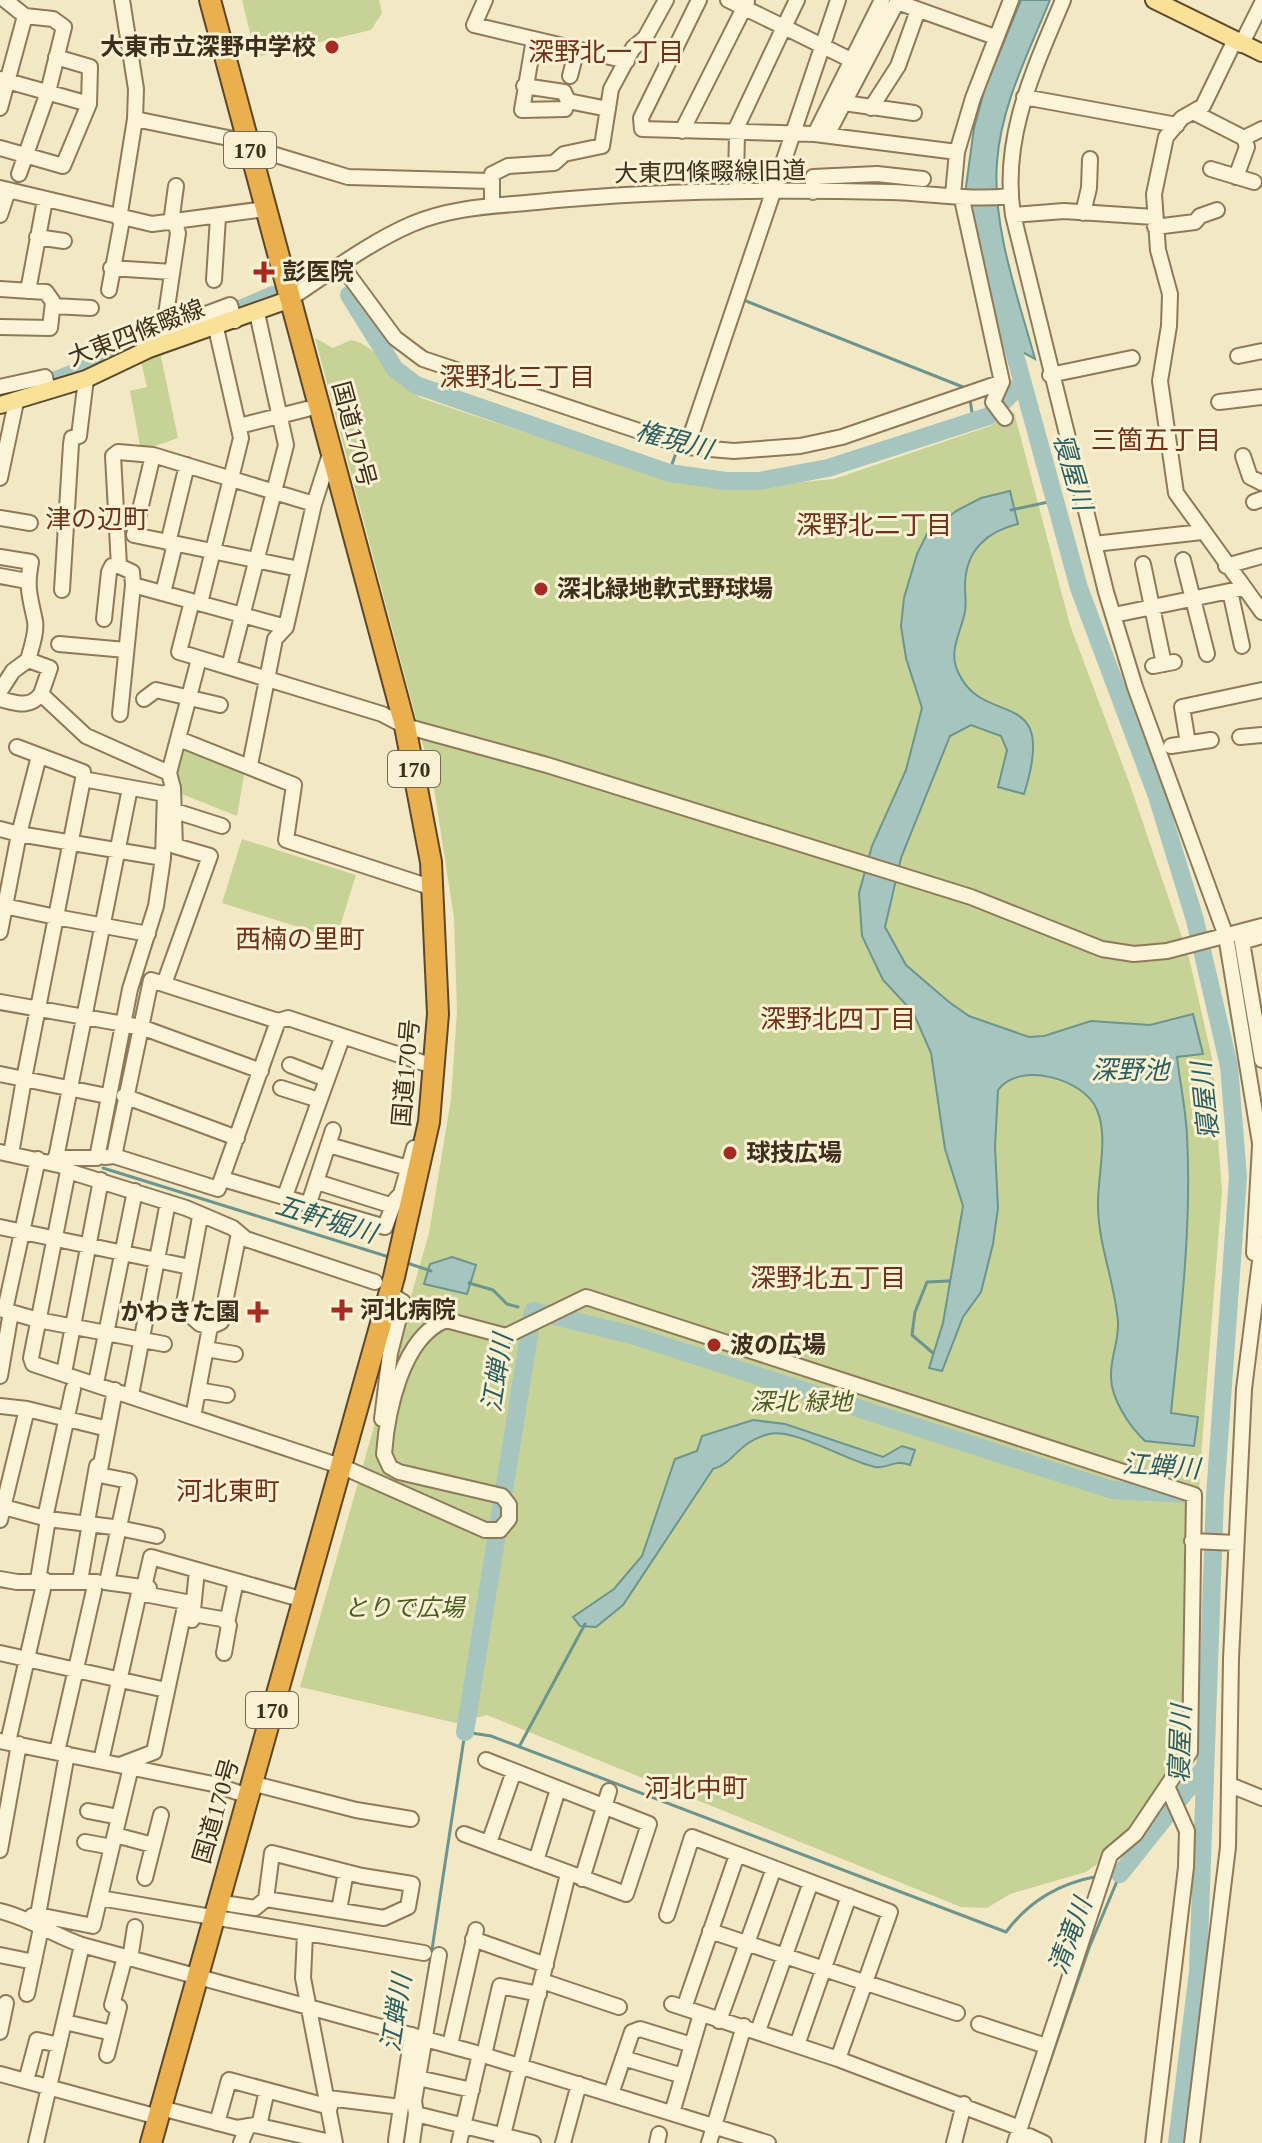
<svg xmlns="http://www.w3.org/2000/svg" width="1262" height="2143" font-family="'Times New Roman','Noto Sans JP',serif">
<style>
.green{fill:#c7d296}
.water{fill:#a6c5be;stroke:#6b958e;stroke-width:2}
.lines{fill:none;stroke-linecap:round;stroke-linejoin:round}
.stream{stroke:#6b958e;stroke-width:3}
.river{stroke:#a6c5be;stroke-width:18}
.minor-casing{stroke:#8f7958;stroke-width:18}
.major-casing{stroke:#5d472c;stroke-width:20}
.highway-casing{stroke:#5d472c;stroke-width:24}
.minor{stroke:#fcf4d8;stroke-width:14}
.major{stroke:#f9e298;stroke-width:16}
.highway{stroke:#eab04d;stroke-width:20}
.poi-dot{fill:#a52a21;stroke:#f9f1d4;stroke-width:3}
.labels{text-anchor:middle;stroke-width:6;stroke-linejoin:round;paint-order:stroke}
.shield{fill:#f9f1d4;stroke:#766954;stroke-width:2}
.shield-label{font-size:22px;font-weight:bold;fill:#3e2f1d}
.poi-label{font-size:24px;font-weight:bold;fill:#3e2f1d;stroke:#f9f1d4;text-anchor:start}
.street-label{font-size:24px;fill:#3e2f1d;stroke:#f9f1d4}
.park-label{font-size:24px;font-style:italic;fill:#495d22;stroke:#f9f1d4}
.neighbourhood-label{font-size:26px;fill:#6f3118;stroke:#f9f1d4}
.water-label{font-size:26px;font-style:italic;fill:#2b5f5f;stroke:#f9f1d4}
</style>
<rect width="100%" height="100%" fill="#f3e8c4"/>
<!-- green -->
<path class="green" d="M242 0H379L382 13 371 30 256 57Z
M315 338 333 348 351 340C379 345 394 381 421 398L672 481 729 489 834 479 990 426 1014 412 1070 625 1129 782 1189 958 1212 1058 1222 1191 1201 1457 1185 1746 1145 1810 1108 1856 1086 1872 1010 1894 987 1908 961 1907 487 1715 456 1723 300 1687 429 1233 451 1099 457 1012 454 918 433 782Z
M160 352 178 438 141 451 130 391 147 387 140 358Z
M183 744 245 769 237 816 179 793 175 785 178 747Z
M242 839 356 875 336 939 222 903Z"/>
<!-- water -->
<path class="water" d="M1021 0H1050C1029 52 1001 105 997 162 992 227 1018 297 1035 359L997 338 965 194 974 128 985 88Z
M1010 491 1018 524C988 531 965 550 965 586 965 596 967 606 964 616 959 636 948 653 959 674 985 729 1059 683 1024 794L998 787 1007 750 1001 736 971 725 950 736 901 858 885 927 906 965 949 1002 969 1016 1029 1037 1044 1036 1091 1021 1150 1025 1193 1014 1203 1054 1177 1057C1180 1083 1186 1110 1187 1136 1192 1229 1180 1322 1171 1413L1198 1417 1194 1446 1145 1441C1130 1427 1111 1399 1111 1377 1110 1359 1119 1341 1118 1322 1115 1283 1099 1247 1098 1208 1097 1177 1109 1138 1097 1110 1084 1078 1019 1061 998 1090L995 1147 998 1208 993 1244 981 1292 963 1317 942 1371 929 1368 943 1323 963 1206 945 1149 931 1053 913 1012 883 980 862 936 859 893 872 846 906 770 922 708 906 658 901 626 904 598 917 554 927 534 956 511 981 498Z
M452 1257 476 1265 467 1294 424 1284 430 1264Z
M753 1420 785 1424 883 1457 902 1446 915 1450 910 1465C893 1459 889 1469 875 1467 846 1461 795 1428 769 1434 737 1442 735 1463 713 1469L623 1605 596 1627 580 1626 573 1617 614 1589 642 1556 675 1459 697 1451 702 1436Z"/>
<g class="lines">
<!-- stream -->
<path class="stream" d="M741 299 968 389
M970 400 973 418
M681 439 691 413
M669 473 677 450
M1011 510 1053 501
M103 1168 389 1257
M404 1262 431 1271
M469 1283 493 1290 507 1304 518 1307
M933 1353 912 1335 915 1312 927 1282 949 1281
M519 1747 585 1624
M426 1989 465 1732 491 1736 1006 1932C1030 1900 1060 1883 1099 1876
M1035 2105 1089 1948 1120 1874 1110 1875
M402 2143 408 2107"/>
<!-- river -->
<path class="river" d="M349 295 395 369 416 385 669 473 726 481H759L828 468 989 416 1021 384
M228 314 273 295
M1006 322 1079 588 1157 796 1195 920 1229 1066 1238 1177 1215 1496 1198 1971 1177 2143
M0 395 56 380 118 355
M465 1732 533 1311 628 1334 1112 1490 1188 1494
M1120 1874 1205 1767"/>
<!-- minor casing -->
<g class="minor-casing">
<path id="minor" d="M5 0 25 16 53 19 64 27 48 92 19 174
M122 0 136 89 135 119
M485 0 474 25 627 61
M699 0 641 118 642 129 815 134 957 152
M728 0 784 27 734 133
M797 0 784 27 853 61
M1063 0C1034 70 1001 137 1013 215L1106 592 1135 687 1226 936 1262 1155
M897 2 995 37
M534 39 522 110 565 109 568 101 608 109
M1234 42 1203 106 1182 118 1166 137 1154 194 1158 250 1170 294 1169 326 1160 381 1176 493 1262 612
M1241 45 1262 3
M570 76 577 49
M0 79 89 104
M524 86 564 92 568 101
M1024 97 1177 125
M844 103 914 113
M0 108 25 16
M871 108 898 66 918 10
M1193 112 1244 138 1262 129
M682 131 747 2
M815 134 882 0
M827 135 898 0
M249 147 348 177 490 181
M0 148 63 166 89 104 90 67 56 57
M1211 169 1254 182
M1236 177 1247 147 1244 138
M736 181 737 133
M0 188 152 224 265 209
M813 192V177L877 174 923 179
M953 195 957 152 973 98 1011 0
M962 199 1002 382 993 402 1005 418
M492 206V174L508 166 554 163 564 154 602 146 611 89 633 48 645 38 666 0
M1083 213 1089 188 1090 159
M0 215 8 191
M1013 215 1064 211 1154 217
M119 219 135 119 233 139 246 135
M171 223 176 186
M1155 227 1195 222 1200 216 1217 210
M37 237 64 241
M342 266 395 338 423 359 687 447 734 451 800 446 842 437 1002 382
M111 268 172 272
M214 280 218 217
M0 289 46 292 53 302 50 328 0 327
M109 290 122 220
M28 291 45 200
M288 300C328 274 368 243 412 224 452 207 495 206 537 202 654 190 772 189 890 192 931 193 969 201 1010 196
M53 306 91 308
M164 328 178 233 175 222
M146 351 142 338 230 305 235 321
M1238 356 1262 351
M1050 375 1132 358
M0 387 45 377 48 391
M1219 402 1262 397
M239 426 307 409
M687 447 838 0
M153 455 134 535 299 569
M1243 456 1250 477 1262 483
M0 478 16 402
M1254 502 1262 499
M314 504 331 451
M0 518 30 523
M168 543 187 465
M1094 544 1202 532
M0 557 31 562C26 589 30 596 35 621 37 632 31 649 28 660L13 671 0 691
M1183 560 1207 654
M1143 564 1164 664
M1226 566 1262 556
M0 576 27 581
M62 590 71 444 72 438 79 436 86 379
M1230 591 1242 646
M163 593 175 544
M192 601 179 652 382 714 405 726 547 765 971 897 1102 949 1134 954 1167 951 1262 926
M200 603 241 438 216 328
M1114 615 1244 588
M104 619 109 572 112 566H119
M59 644 126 650
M28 660 50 668 41 694 86 736 169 773
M1153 666 1174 662
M229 667 286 445 257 313
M0 699C16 703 29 709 41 694
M144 699 156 690 220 705
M120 714 133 585
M1240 737 1262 735
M179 739 294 785 286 840 433 888
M1188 743 1182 707 1262 690
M1171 746 1211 740
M39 756 19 834 163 858
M250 765 275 639 286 627 314 504 153 455 118 452 113 456 119 566 132 572 133 585 286 627
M83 779 165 794
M175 811 222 826
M0 829 19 834 0 932
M0 905 56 917 83 779V772L17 747
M1262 936 1242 942 1262 1060
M164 984 210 856 175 846 173 788
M0 1002 141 1027 261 1071
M290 1065 326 1079
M0 1074 24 1079 56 917 148 934
M281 1088 319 1100
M124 1096 237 1138
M329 1145 408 1168
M0 1152 63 1166 68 1171 186 1208 233 1228 246 1239 375 1282
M11 1154 24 1079 107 1096
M114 1156 151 980 278 1021 288 1018 436 1067
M105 1157 114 1156 218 1189 278 1021
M55 1158H97L130 989 156 906 163 858 165 794 173 788 169 773 199 659
M55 1163 130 788
M68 1171 31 1358 33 1364 343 1467 485 1530H500L509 1519V1505L502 1496 399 1472 390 1467 384 1454C387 1412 402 1337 446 1320L506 1336 586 1297 1194 1495 1190 1752 1135 1834 1110 1855 1015 2143
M223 1179 385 1227 395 1200 401 1194 414 1148
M317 1182 393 1206
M285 1196 342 1038
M309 1203 333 1130
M200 1217 183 1309 200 1324 210 1327
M0 1227 190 1267
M1254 1253 1260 1146
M0 1309 38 1320 164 1344
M5 1310 38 1159
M206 1349 235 1354
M64 1373 101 1180
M0 1376 11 1312
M96 1383 135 1191
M198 1390 227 1395
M131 1395 168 1202
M0 1406 27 1409 0 1520
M27 1409 104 1428
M193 1417 210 1327 221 1322 239 1233
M382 1419 390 1353 403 1302 390 1294
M0 1506 48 1519 113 1527
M45 1518 73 1389
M87 1522 97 1466
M119 1528 157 1536
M1192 1541 1236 1543
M0 1579 17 1582H97
M38 1580 48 1519
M80 1581 90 1523
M105 1582 149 1588
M107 1582 129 1481 99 1475 115 1390
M144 1587 151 1557 304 1600
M193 1614 222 1619 229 1625 224 1653
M192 1620 197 1570
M227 1623 236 1581
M0 1653 166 1690
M0 1741 213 1784 248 1796
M8 1742 45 1580
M57 1752 94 1590
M101 1761 139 1593 186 1602 154 1752 120 1765
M251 1783 356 1810 411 1819
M1230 1785 1262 1798
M88 1811 119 1817
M464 1834 626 1894 649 1824 486 1760
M115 1835 153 1845
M85 1842 112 1847
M489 1843 514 1771
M0 1850 19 1744
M536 1861 558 1789
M145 1878 161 1815
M582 1879 609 1791
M100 1898 424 1953
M217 1902 255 1908 266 1899 384 1918 408 1907 412 1884 362 1876 272 1853 266 1899
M339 1910 346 1872
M0 1911C30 1918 53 1935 82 1945L480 2054 768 2143
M38 1915 93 1926 131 1767
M667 1915 692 1837 890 1912 838 2059
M32 1916 38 1915 67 1754
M710 1931 957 2013
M305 1934 303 1978 335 2143
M473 1939 546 1965
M0 1955 34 1962
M130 1959 135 1927
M542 1981 619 2007
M27 1994 41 1928
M672 2004 838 2059 1020 2128
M684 2008 737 1855
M719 2021 774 1868
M65 2022 112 2033
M979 2024 1046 2046
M758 2031 811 1882
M0 2032 6 2003
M450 2045 476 1930
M797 2045 849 1896
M107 2055 119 2007 112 2005 125 1957
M484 2055 500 1986 539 1994
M623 2058 683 2076
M0 2074 158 2117
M418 2078 472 2090
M26 2081 37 2040 59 2045
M611 2094 632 2032 640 2029 692 2045
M328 2098 401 2107
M161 2108 237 2128 255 2125 335 2143
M672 2113 701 2014
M416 2114 533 2143
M217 2123 229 2080 330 2107
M259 2126 267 2090
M396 2140 412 2035
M36 2143 82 1945
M241 2143 248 2126
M412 2143 416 2114 414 2101 439 1955
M459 2143 480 2054
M501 2143 568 1874
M563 2143 579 2084
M657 2143 659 2134
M709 2143 744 2026
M954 2143 964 2104
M1026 2143 1029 2136 1044 2143
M1153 2143 1186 1867 1187 1831 1167 1786
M1192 2143 1228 1847 1231 1659 1244 1389 1262 1245"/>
</g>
<!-- major casing -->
<g class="major-casing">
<path id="major" d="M1154 0 1262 53
M0 405 86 379 149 349 288 300"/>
</g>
<!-- highway casing -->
<g class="highway-casing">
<path id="highway" d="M151 2143 394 1277 429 1122 438 1014 431 862 405 726 210 0"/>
</g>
<!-- minor -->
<use href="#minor" class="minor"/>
<!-- major -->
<use href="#major" class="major"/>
<!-- highway -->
<use href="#highway" class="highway"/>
</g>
<!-- markers -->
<g class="poi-dot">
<circle cx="332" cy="47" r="8"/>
<path d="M260 260h8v8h8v8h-8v8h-8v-8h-8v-8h8z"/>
<circle cx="541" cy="589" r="8"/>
<circle cx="730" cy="1153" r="8"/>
<path d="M338 1298h8v8h8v8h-8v8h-8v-8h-8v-8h8z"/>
<path d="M254 1300h8v8h8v8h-8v8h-8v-8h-8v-8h8z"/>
<circle cx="714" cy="1345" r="8"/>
</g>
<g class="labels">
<!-- shield labels -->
<g class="shield">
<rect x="224" y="132" width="52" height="36" rx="6"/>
<rect x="388" y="751" width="52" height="36" rx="6"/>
<rect x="246" y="1692" width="52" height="36" rx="6"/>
</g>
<g class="shield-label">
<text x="250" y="158">170</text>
<text x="414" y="777">170</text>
<text x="272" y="1718">170</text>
</g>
<!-- poi labels -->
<g class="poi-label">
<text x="316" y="55" text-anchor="end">大東市立深野中学校</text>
<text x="282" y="280">彭医院</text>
<text x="557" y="597">深北緑地軟式野球場</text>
<text x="746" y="1161">球技広場</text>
<text x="360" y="1318">河北病院</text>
<text x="240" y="1320" text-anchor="end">かわきた園</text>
<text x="730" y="1353">波の広場</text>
</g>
<!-- street labels -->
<g class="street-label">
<text transform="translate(710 172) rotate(-1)" y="8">大東四條畷線旧道</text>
<text transform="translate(136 333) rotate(-21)" y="8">大東四條畷線</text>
<text transform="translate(354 434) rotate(75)" y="8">国道170号</text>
<text transform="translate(406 1073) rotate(-85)" y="8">国道170号</text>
<text transform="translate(216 1811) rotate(-74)" y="8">国道170号</text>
</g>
<!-- park labels -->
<g class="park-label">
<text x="801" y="1410">深北 緑地</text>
<text x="404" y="1616">とりで広場</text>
</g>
<!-- neighbourhood labels -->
<g class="neighbourhood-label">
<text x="606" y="61">深野北一丁目</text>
<text x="517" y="386">深野北三丁目</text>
<text x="1156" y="449">三箇五丁目</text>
<text x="97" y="528">津の辺町</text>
<text x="874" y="534">深野北二丁目</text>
<text x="300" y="948">西楠の里町</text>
<text x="838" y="1028">深野北四丁目</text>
<text x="828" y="1287">深野北五丁目</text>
<text x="228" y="1500">河北東町</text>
<text x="696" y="1797">河北中町</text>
</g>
<!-- water labels -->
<g class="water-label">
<text transform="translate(674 440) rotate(15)" y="9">権現川</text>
<text transform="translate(1073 472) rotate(74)" y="9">寝屋川</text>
<text x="1130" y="1079">深野池</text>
<text transform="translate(1205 1101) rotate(-96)" y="9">寝屋川</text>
<text transform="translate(326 1219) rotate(17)" y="9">五軒堀川</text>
<text transform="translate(497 1373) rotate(-81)" y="9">江蝉川</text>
<text transform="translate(1161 1466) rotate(4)" y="9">江蝉川</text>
<text transform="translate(1180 1744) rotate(-88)" y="9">寝屋川</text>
<text transform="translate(1070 1936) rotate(-70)" y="9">清滝川</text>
<text transform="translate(396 2013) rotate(-81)" y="9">江蝉川</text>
</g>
</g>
</svg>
